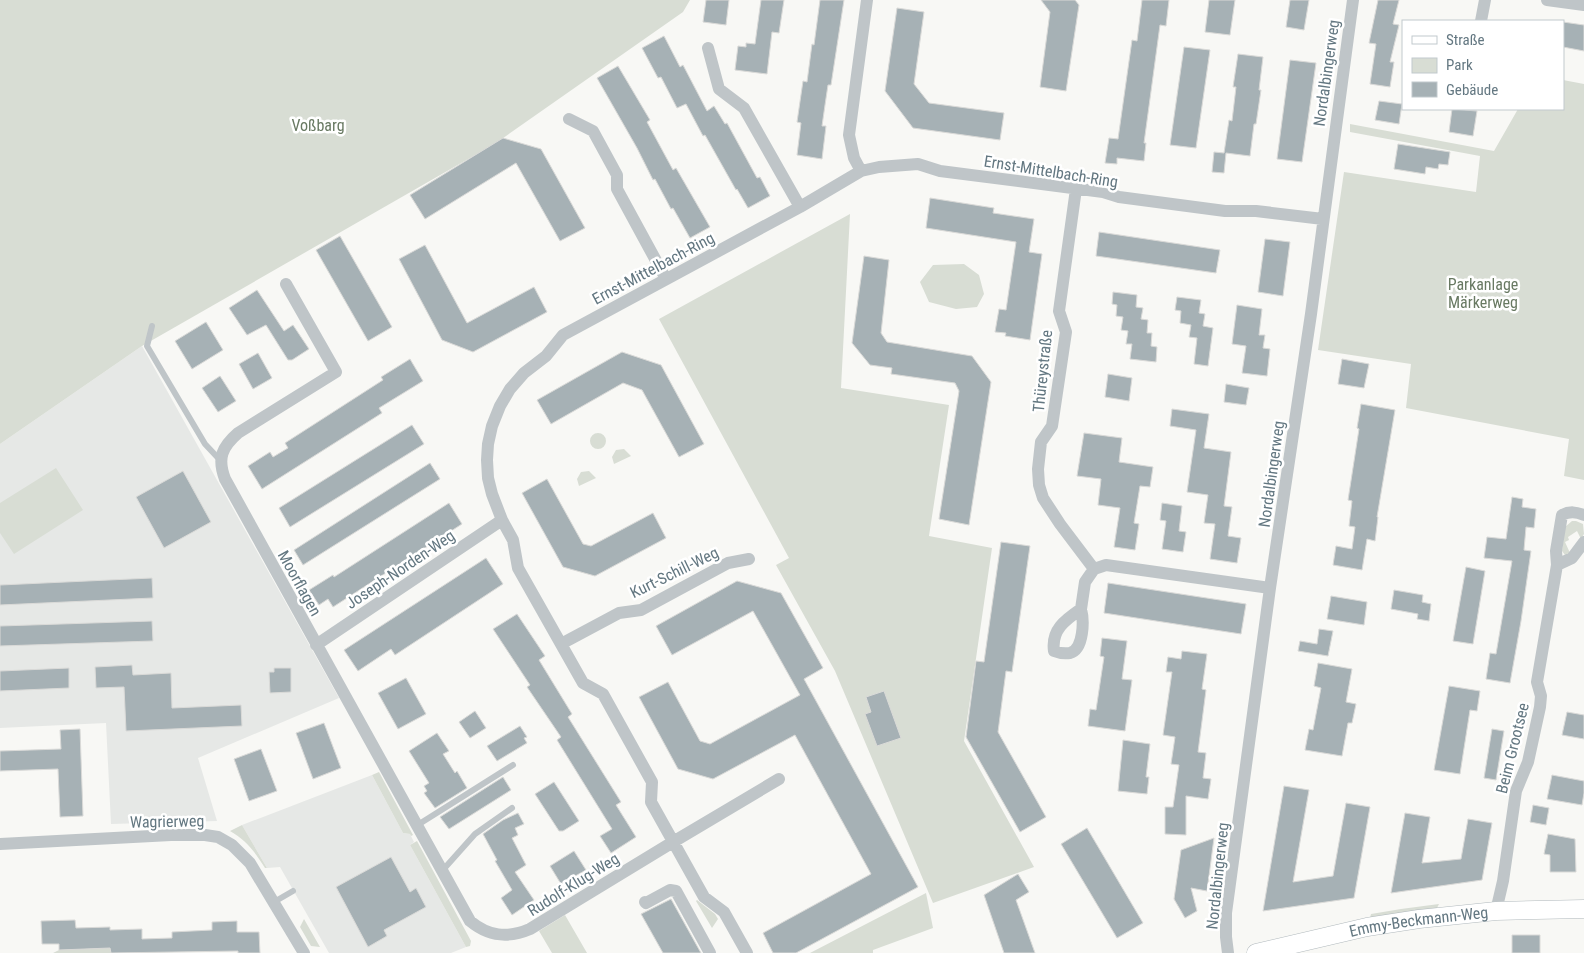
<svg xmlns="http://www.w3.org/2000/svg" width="1584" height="953" font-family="'Roboto Condensed',sans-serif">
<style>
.built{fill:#e6e8e6}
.green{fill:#d8ddd4}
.building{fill:#a6b1b5;stroke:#dadad8}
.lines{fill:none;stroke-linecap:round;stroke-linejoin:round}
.secondary-casing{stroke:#b1b9bd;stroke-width:19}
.lane{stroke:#bfc5c8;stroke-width:6}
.street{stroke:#bfc5c8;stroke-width:12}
.secondary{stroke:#fff;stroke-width:18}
.labels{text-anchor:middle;stroke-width:5;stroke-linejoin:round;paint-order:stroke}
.street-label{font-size:16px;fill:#637781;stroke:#fff}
.park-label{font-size:16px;fill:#687962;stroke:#fff}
</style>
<rect width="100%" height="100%" fill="#f8f8f5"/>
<!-- built -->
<path class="built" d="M142 346 339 698 198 758 217 821 111 824 106 723 0 728V444Z
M372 775 403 833 410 834 414 842 410 845 466 947 451 953H329L280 867 267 868 242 825Z"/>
<!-- green -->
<path class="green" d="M0 0H690L683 12 496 143 142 346 0 444Z
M1563 80 1584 84V480L1564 476 1569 439 1406 408 1411 364 1318 350 1344 172 1476 192 1480 156 1350 132V124L1494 151 1518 109H1563Z
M850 214 841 388 949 405 929 536 992 548 964 741 1034 867 933 903 835 671 776 565 789 558 659 319Z
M964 264 979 275 984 294 977 307 956 309 929 302 920 282 933 265Z
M590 441a8 8 0 1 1 16 0a8 8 0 1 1-16 0Z
M624 449 631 456 614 464 612 457 616 450Z
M56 468 83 510 14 554 0 533V503Z
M589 471 596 478 579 486 577 479 581 472Z
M1572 521H1576L1583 524 1584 534 1581 539 1577 531 1568 537 1569 540 1565 542 1570 553 1565 555 1562 551 1565 527Z
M379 772 413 835 411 836 410 834 403 833 372 775Z
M242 825 267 868H265C255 852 246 840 230 831Z
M417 841 471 941 470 946 466 947 410 845Z
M926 893 933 928 873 950V953H810Z
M697 900 715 914 718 919 712 928 696 901Z
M1439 904 1437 908 1370 918 1371 914 1401 909Z
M565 915 587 953H552L539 931Z
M304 919 320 947 311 946 300 927Z
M110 948 111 953H53L59 950Z"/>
<!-- building -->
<path class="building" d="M706 0H729L726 25 703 22Z
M761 0H784L779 33 772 32 767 74 735 70 738 46 746 47V43L755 44Z
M820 0H844L831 85H828L825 105 822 126H826L822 159 797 155 801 123 797 122 803 81 807 82 812 44 814 45Z
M1041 0H1075L1079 5 1066 91 1040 87 1050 12Z
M1142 0H1169L1166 26 1160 25 1144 143H1146L1144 161 1117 158V164L1105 163 1109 138 1118 139 1132 40 1137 41Z
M1209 0H1235L1230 35 1205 32Z
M1290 0H1309L1304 30 1286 27Z
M1378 0H1399L1393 24 1399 25 1390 62H1394L1390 87 1370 84 1376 44 1369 43Z
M897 8 924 12 914 84 929 103 1004 113 1000 140 913 128 885 91Z
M1563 22 1584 25V51L1563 47Z
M664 36 680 67 683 65 707 111 714 106 725 124 727 123 757 178 760 177 770 196 748 208 737 189 736 190 705 135 703 136 686 104 677 108 661 77 658 78 642 48Z
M1184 47 1210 50 1196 148 1170 145Z
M1238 54 1263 57 1259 90H1261L1256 124H1254L1250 156 1226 153 1224 173 1212 172 1214 152 1224 153 1229 120 1232 121 1236 87H1233Z
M1290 60 1316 63 1302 162 1277 159Z
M618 66 650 120 647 122 673 170 676 168 710 227 690 238 673 208 671 209 655 179 653 180 637 148 597 78Z
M1379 101 1402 104 1399 124 1375 120Z
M1452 109 1477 111 1473 136 1449 132Z
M503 138 541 149 585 228 560 241 516 163 425 219 410 195Z
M1398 144 1450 152 1448 165 1439 164 1438 169 1426 167 1425 174 1394 169Z
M930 198 994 208 993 213 1034 219 1029 252 1042 254 1030 340 1005 336 1006 333 995 332 999 309 1006 310 1016 242 926 228Z
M1099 232 1220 250 1216 273 1096 256Z
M340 236 392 327 368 341 316 250Z
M1265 239 1290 242 1283 296 1258 292Z
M425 245 467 323 534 287 547 312 473 352 442 340 399 259Z
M864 256 889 260 881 333 887 342 972 356 991 382 969 525 939 519 959 391 955 383 891 374 892 368 870 365 852 343Z
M257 290 284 331 293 325 309 349 292 360H288L266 325 247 335 229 308Z
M1113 292 1137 295 1136 307 1143 308 1141 319 1148 320 1147 333H1152L1151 346 1157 347 1156 362 1130 359 1132 344H1126L1128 331 1121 330 1123 317 1116 316 1117 305 1112 304Z
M1177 297 1201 300 1199 313 1205 314 1203 326 1213 328 1208 366 1194 364 1197 338 1189 337 1191 325 1180 323 1181 311 1175 310Z
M1237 305 1262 309 1259 335H1265L1263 348 1270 349 1267 376 1242 373 1246 346 1232 344Z
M206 322 223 350 192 369 175 341Z
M622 352 661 365 704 444 679 457 642 390 623 383 551 424 537 400Z
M258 353 272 378 253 389 239 364Z
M410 359 423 381 379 408 382 413 262 489 248 466 270 452 273 457 288 448 285 443 383 380 381 377Z
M1342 359 1369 364 1364 388 1338 384Z
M1108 374 1132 378 1129 401 1105 397Z
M220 376 236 401 218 412 202 388Z
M1226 384 1249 388 1246 405 1224 402Z
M1361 404 1395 410 1377 517H1378L1375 541 1367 539 1362 570 1333 565 1336 546 1352 549 1355 527 1349 526 1352 501 1348 500 1359 429 1357 428Z
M1172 409 1209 414 1204 448 1231 452 1224 506 1232 507 1228 536 1241 538 1237 563 1210 559 1215 524 1204 523 1208 495 1187 492 1196 430 1170 426Z
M412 425 424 444 290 527 279 508Z
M1084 433 1122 438 1119 462 1153 467 1150 487 1140 486 1134 523 1139 524 1135 550 1114 547 1120 508 1098 505 1101 479 1077 476Z
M430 463 440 479 303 565 294 550Z
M183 471 211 522 164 548 136 497Z
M547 479 583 544 591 546 653 513 666 538 595 576 563 567 522 493Z
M1512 497 1523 499 1522 507 1536 509 1534 528 1526 527 1524 550 1531 551 1521 621 1510 683 1486 679 1490 653 1496 654 1512 561 1484 558 1487 537 1506 539Z
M449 503 462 524 333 607 328 599 319 605 309 590 333 575 334 577Z
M1162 503 1182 506 1179 531 1186 532 1183 552 1162 549 1166 521 1160 520Z
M1001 542 1030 546 1012 672 1006 671 998 732 1046 817 1020 832 966 737 976 661 984 662Z
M486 558 503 584 395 655 391 649 358 671 344 650Z
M1466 567 1485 571 1473 644 1453 641Z
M152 578 153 598 0 605V585Z
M737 581 781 593 823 668 804 679 918 887 796 953H773L763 933 871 874 795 735 713 779 678 769 639 697 668 682 700 741 710 744 800 695 753 611 672 655 656 626Z
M1108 583 1246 604 1241 634 1104 613Z
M1394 590 1423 595 1422 602 1431 604 1429 621 1417 619 1418 614 1391 609Z
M1331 596 1367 602 1364 625 1327 619Z
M517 614 545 656 539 660 572 714 568 717 621 802 616 805 636 837 611 853 600 836 612 829 557 740 561 737 527 687 530 685 493 629Z
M152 621 153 641 0 646V626Z
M1319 629 1333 631 1328 656 1298 651 1300 641 1317 644Z
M1102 638 1127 641 1122 679 1132 680 1125 731 1088 726 1090 709 1096 710 1104 657 1100 656Z
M1182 651 1207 654 1202 689 1206 690 1198 752 1206 753 1203 778 1211 779 1208 799 1186 796V835L1165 834V807H1173L1179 765 1171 764 1175 737 1163 735 1172 672H1166L1168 657 1181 659Z
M1318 663 1352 669 1346 702 1356 704 1352 723H1348L1342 756 1305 750 1309 729 1313 730 1321 688 1314 686Z
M132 665 133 675 171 673 172 708 241 705 242 726 126 731 124 687 96 688 95 667Z
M69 668V688L0 691V671Z
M274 668H291V692L270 693 269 672H274Z
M406 678 426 714 398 729 378 693Z
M1449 686 1480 691 1477 711 1470 710 1460 774 1434 770Z
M884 691 901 738 877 746 865 714 871 712 866 697Z
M475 711 486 728 470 738 459 722Z
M1567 712 1584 715V739L1562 735Z
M324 723 341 768 313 779 296 733Z
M520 726 527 737 524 738 527 743 497 761 487 746Z
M80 729 83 816 60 817 58 769 0 771V751L61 749 60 730Z
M1492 729 1504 731 1496 780 1484 778Z
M437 733 449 751 443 754 455 773 457 771 467 788 435 808 424 793 427 791 424 786 429 783 409 751Z
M1123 740 1150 744 1146 777H1149L1147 794 1118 791Z
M261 749 277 791 249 801 234 759Z
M1552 775 1584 781V793L1582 805 1547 799Z
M503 777 511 790 449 829 440 817Z
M554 782 579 821 563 831H559L535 794Z
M1284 786 1309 790 1293 882 1333 876 1346 803 1370 807 1354 898 1263 911Z
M1533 805 1549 808 1546 825 1530 822Z
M518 813 524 824 515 828 518 835 512 838 526 865 515 872 534 900 512 915 501 898 512 890 495 861 497 860 483 834 503 820Z
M1405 813 1430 817 1422 863 1461 859 1468 819 1492 823 1482 880 1391 893Z
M1087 828 1143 923 1117 938 1061 844Z
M1548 834 1575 839 1576 872H1550V855L1544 854Z
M1214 838 1207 891 1191 888 1197 911 1185 918 1174 899 1181 850Z
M574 851 586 870 561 884 550 866Z
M391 857 410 892 416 888 426 907 384 930 387 936 368 947 336 887Z
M1018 874 1029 892 1016 900 1035 953H1004L984 895Z
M671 899 701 953H663L641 914Z
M75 920 76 928 110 927V930L142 929V939L172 938V932L212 930V922L237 921V932H259L260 953H238V951L111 953 110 948 59 950V944H42L41 921Z
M1512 935H1540V953H1512Z"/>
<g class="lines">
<!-- secondary casing -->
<g class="secondary-casing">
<g id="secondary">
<path id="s1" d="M1256 953 1367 927 1419 919 1496 911 1584 909"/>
</g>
</g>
<!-- lane -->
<path class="lane" d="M152 326 147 346 205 444 220 460
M416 826 513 765
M442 871 475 834 512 808
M274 902 293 891"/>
<!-- street -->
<path class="street" d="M1547 0 1584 5
M1481 21 1485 0
M708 48 719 89 744 108 800 207
M569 119 593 131 617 175V189L666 279
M861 171 854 158 849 135 867 0
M1076 189 1059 311 1066 332 1052 426 1041 442 1038 469 1039 485 1043 498 1060 524 1094 569
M286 284 336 372 238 433C222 447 217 458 225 479L470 921C488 936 507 939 530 929L673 842 779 779
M1557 565 1572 558 1584 542
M1081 609 1085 582 1094 569 1106 565 1270 588
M1081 609C1084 620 1084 649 1070 653 1064 654 1059 653 1054 651 1051 630 1065 620 1081 609Z
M561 644 619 613 641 610 728 563 749 559
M316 645 502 520
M0 844 171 835H205L218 837 232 845 250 863 304 953
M645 902 646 903 670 890 676 891 710 953
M1496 911 1503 881 1516 791 1528 762 1540 707 1541 696 1537 682 1557 565 1556 551 1562 515C1570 511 1576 512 1584 515
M747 953 724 912 704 897 651 802 652 782 603 694 583 683 518 568 513 540 502 520 492 494 488 478 487 460 488 444 492 426 500 406 510 389 524 373 546 356 563 335 800 207 861 171 879 167 918 164 940 171 1103 192 1119 197 1225 211H1256L1323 219
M1228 953 1226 937V913L1270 588 1311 314 1353 0"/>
<!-- secondary -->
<use href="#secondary" class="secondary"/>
</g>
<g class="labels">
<!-- street labels -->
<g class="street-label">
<text transform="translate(1326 73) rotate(-82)" y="6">Nordalbingerweg</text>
<text transform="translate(1051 171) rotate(9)" y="6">Ernst-Mittelbach-Ring</text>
<text transform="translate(653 268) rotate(-28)" y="6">Ernst-Mittelbach-Ring</text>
<text transform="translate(1042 371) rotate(-84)" y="6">Thüreystraße</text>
<text transform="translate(1271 474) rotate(-82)" y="6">Nordalbingerweg</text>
<text transform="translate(400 569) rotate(-34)" y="6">Joseph-Norden-Weg</text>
<text transform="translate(674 572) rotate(-26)" y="6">Kurt-Schill-Weg</text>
<text transform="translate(300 583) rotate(61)" y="6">Moorflagen</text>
<text transform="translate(1512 748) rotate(-76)" y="6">Beim Grootsee</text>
<text transform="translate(167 821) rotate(-1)" y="6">Wagrierweg</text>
<text transform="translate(1217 876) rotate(-84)" y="6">Nordalbingerweg</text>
<text transform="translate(573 884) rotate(-32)" y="6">Rudolf-Klug-Weg</text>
<text dy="6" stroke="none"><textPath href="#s1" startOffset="166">Emmy-Beckmann-Weg</textPath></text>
</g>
<!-- park labels -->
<g class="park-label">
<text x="318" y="131">Voßbarg</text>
<text x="1483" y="290">Parkanlage<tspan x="1483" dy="18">Märkerweg</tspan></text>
</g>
</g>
<!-- legend -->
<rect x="1402" y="20" width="162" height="90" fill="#ffffff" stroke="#c1c9cd"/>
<rect x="1412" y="36" width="25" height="8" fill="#ffffff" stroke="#c1c9cd"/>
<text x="1446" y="45" font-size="15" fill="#637781">Straße</text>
<rect x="1412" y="58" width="25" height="15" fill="#d8ddd4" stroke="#c1c9cd"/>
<text x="1446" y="70" font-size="15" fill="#637781">Park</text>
<rect x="1412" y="82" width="25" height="15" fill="#a6b1b5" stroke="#c1c9cd"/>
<text x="1446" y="95" font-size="15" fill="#637781">Gebäude</text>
</svg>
